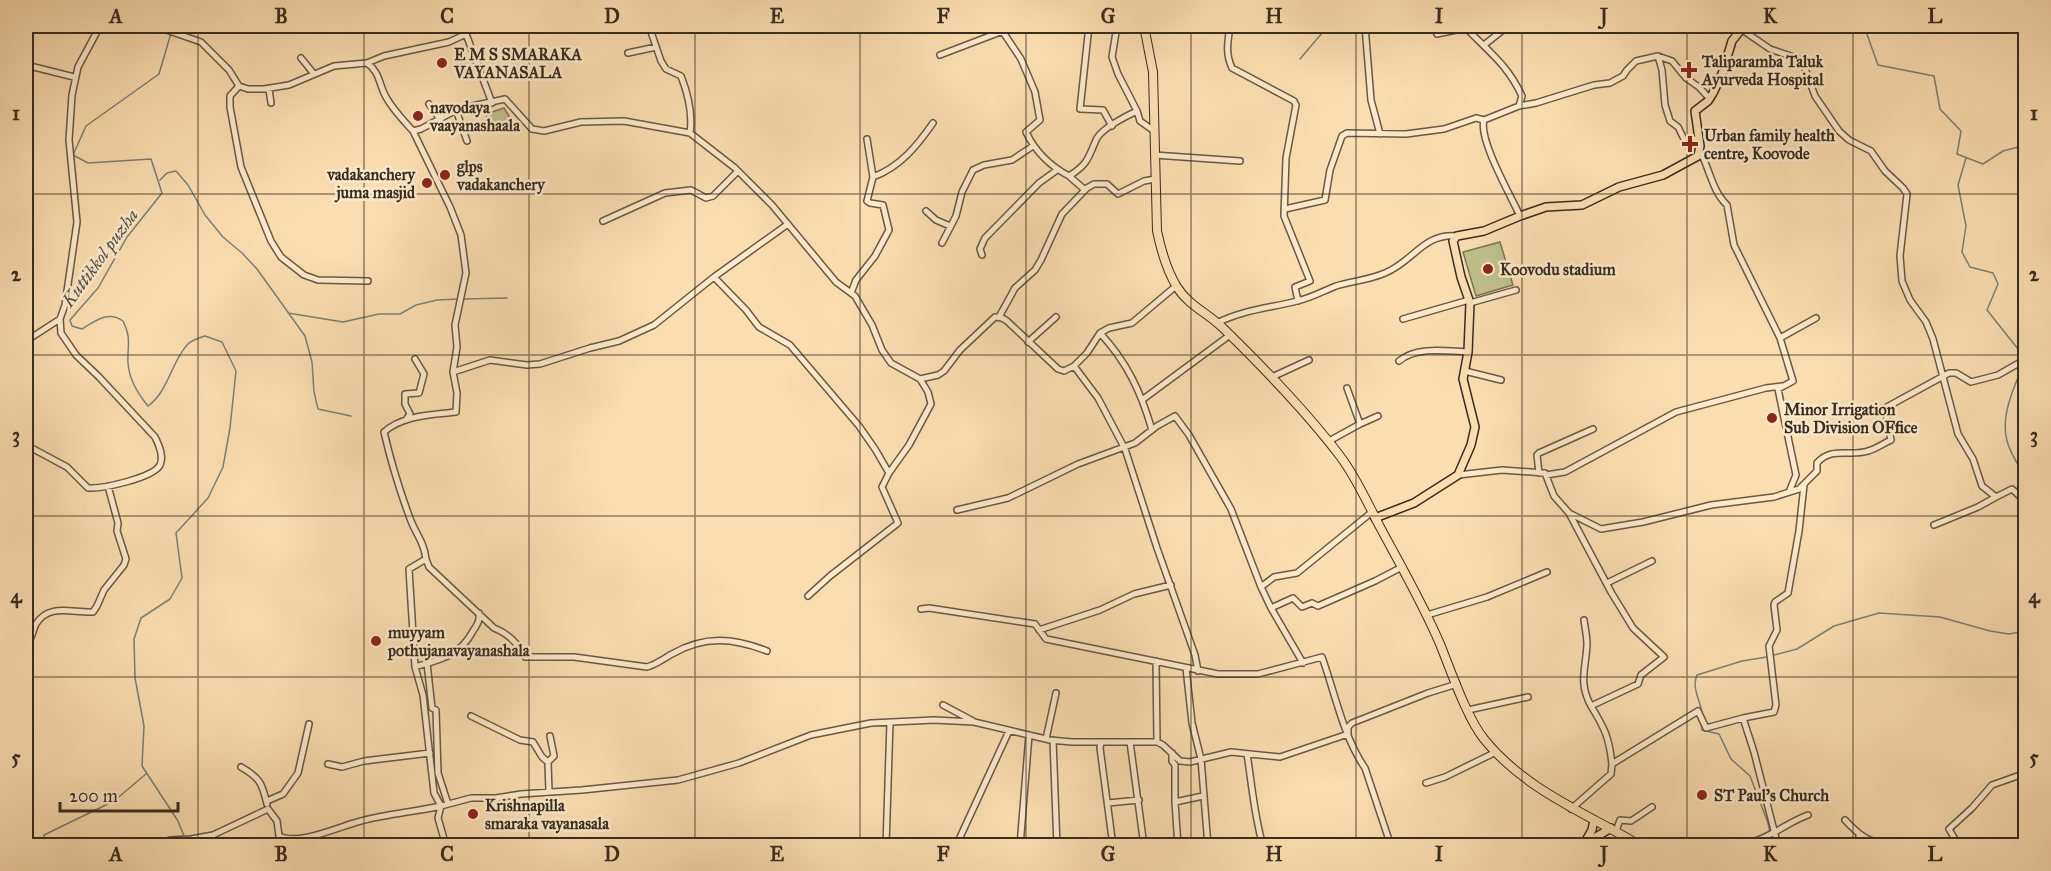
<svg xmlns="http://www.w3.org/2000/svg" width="2051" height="871" font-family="'IM FELL Great Primer',serif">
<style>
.green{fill:#bec18b;stroke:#7a7656;stroke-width:1.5}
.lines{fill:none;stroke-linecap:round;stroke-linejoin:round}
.stream{stroke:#77817a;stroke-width:1.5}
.minor-casing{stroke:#685845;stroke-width:8}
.major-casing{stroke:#372c21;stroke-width:10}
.highway-casing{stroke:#372c21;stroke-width:10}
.minor{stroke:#fceacc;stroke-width:5}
.major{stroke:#fbdeb0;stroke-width:7}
.highway{stroke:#fbdeb0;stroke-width:8}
.grid{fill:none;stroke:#372c21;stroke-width:1.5;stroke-opacity:0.55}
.poi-dot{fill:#8f2418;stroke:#fceacc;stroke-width:2}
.labels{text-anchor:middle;stroke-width:5;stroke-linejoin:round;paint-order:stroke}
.poi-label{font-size:16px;font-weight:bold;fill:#372c21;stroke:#fceacc;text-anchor:start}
.water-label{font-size:18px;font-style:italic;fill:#525046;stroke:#fceacc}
.neatline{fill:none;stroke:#372c21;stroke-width:2}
.grid-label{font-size:20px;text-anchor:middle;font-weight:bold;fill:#372c21}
</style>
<rect width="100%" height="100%" fill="#fbdeb0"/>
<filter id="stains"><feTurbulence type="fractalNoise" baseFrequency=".00333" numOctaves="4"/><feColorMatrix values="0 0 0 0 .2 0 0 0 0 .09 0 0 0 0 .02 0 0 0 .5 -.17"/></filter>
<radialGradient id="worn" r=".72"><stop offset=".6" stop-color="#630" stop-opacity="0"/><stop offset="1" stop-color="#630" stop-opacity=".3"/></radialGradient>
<!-- green -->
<path class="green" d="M504 108 512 121 489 129 486 114Z
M1500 242 1513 285 1476 296 1463 252Z"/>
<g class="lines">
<!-- stream -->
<path class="stream" d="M1864 26 1878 65 1934 76 1940 109 1961 131 1957 154 1983 164 2003 151 2026 145
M171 33 159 74 86 126 73 155 88 163 151 159 162 193 127 237 98 288 70 320 72 326 82 329C95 321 108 310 123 321 132 339 127 346 128 363 129 379 138 394 148 406 168 392 171 363 187 345 191 340 199 338 205 336L222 342 236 371 230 428 223 467 208 498 176 533 182 578 170 599 141 618 134 639 135 678 144 726 142 766 178 821 184 836
M1300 59 1328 26
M1966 158 1958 185 1966 226 1962 252 1970 267 1993 273 1998 284 1987 310 2018 349 2021 360
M160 180 167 173 176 171 188 185 205 215 223 237 242 253 257 269 305 336 312 362 314 392 318 409 351 416
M463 299 507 298
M288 313 343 322 379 314H400L416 305 437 300 459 299
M2022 365C2020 375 2014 386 2011 396 1999 431 2006 448 2026 477
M1774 655 1797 649 1834 626 1879 613 1940 617 1990 631 2009 634 2026 631
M1702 714C1701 701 1691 688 1697 675L1742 661 1767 657
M1702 725V730L1719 734 1731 759 1750 776 1768 823 1770 833
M1771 838 1772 846
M42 846 44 835 114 801 146 774
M183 846 184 844
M236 846 250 838 266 846"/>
<!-- minor casing -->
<g class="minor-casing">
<path id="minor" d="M155 26 201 42 229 70 239 86 248 89H264L289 85 334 66 367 63 384 56 449 42 466 34 465 26
M649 26 661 61 666 69 681 76C688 94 693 113 690 133
M999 26 1021 59 1035 92 1040 120 1026 132C1035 151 1050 166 1069 176 1089 164 1088 157 1097 138 1103 128 1126 116 1137 111L1140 121 1154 131
M1089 26 1080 109 1103 110 1112 126
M1117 26 1112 57 1118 74 1137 111
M1230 26C1228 41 1225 53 1232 68L1294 101 1296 105 1286 158 1284 216 1310 281 1295 287 1298 301
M1365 26 1371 100 1380 134
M1434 26 1437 34 1466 28C1489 52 1507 64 1522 96L1519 106
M1741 29 1770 49 1802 60 1815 96 1839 131 1849 140 1871 151 1885 171 1903 188 1907 194 1900 256 1902 281 1910 300 1926 322 1933 339 1958 434 1973 459 1982 486 1996 497 1978 507 1934 525
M466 34 492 103
M1484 45 1508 26
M628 53 656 47
M940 55 1003 31
M1658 56 1672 61 1686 78 1699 87 1709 98
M301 58 314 74
M367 63C380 72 379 85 386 97 393 110 403 120 413 131L421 129 458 109 505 99 532 129 544 131 581 122 624 121 690 133 735 168 772 205 836 282 855 296 872 325 882 350 891 363 920 379 938 375 944 371 960 350 995 317 1002 318 1007 321 1058 369 1064 371 1074 366 1087 353 1100 333 1109 328 1132 323 1176 286
M26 65 74 77
M239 86 230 96V107L241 167 271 241 281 257 304 275 318 280 368 281
M269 89 271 103
M429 104 440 119
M456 110 467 141
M413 131 450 207 461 235 466 273 455 325 457 347 453 372 457 393 456 412C432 415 403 415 384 432 391 462 400 492 411 521 417 536 424 542 426 559L409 569 415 667 423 695 434 793 441 806 471 798H496L521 794 582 790 678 780 739 763 811 735 871 723 934 720 974 722 1050 740 1072 742H1157L1163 745 1180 761 1190 762 1231 752 1280 757 1348 734
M1699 153H1701C1710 171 1713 192 1727 205L1734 245 1780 338 1793 381 1778 389 1796 475 1789 492
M1154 155 1240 161
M1069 176 1085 190
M873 177C900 167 917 146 933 123
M1285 209 1325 200 1330 170 1342 136 1347 133 1406 134 1444 129 1476 118 1484 120
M926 211 936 220 950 226
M1520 216C1511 196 1478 139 1484 120L1519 106 1536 103 1594 85 1610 83 1623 76 1627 70 1636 61 1658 56 1662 70 1665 105 1670 121 1678 127 1684 139H1699
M603 221 665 193 691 190 706 198 713 196 738 171
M942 243 956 216 962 192 973 170 984 165 1012 160 1033 146
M982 255 980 249 985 238 1039 183 1057 170
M714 277 746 310 759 327 790 345 859 426 875 449 889 473 882 487 898 523 830 576 808 596
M851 293 856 280 875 256 889 230 883 205 870 203 867 201 873 177 867 139
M1470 303 1516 290
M999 317 1015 288 1035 270 1041 260 1062 214 1087 188 1094 184H1107L1118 194 1144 181 1155 179
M1403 319 1469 300
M1217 323C1242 310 1270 308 1297 301 1311 298 1323 291 1336 286 1353 281 1369 280 1385 273 1413 262 1423 233 1457 236
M1100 333C1127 362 1141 392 1152 430
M1780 338 1816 318
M26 341 60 319 65 305 77 222 69 140 72 95 78 67 100 26
M1028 342 1056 317
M1399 361C1417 346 1446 351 1468 352
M1074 366 1098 398 1125 449 1157 548 1195 655 1198 671
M1465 371 1501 380
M453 372 490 360 527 365 540 364 590 348 619 341 654 325 714 277 788 224
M1272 377 1309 360
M1142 400 1230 335
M1870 410 1885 408
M406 420 410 414 405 404V394L419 393 424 374 415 359
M1360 424 1378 416
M1329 441 1360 424 1347 388
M26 445 67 467 88 488C102 489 153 478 160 465 164 456 159 445 155 437L99 377 76 355 61 333 60 319
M889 473 909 445 931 404 928 392 920 379
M1539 473 1537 455 1539 453 1593 429
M1458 475 1502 470 1545 473 1554 496 1569 513 1601 529 1643 522 1711 505 1774 497 1799 489 1817 471V463C1832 446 1850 457 1868 451 1876 449 1884 443 1891 440L1885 408 1949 373H1956L1971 382 1998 375 2026 359
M1546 475 1565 472 1676 412 1766 388 1782 386
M1996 497 2012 489 2026 502
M957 510 1008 498 1078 464 1135 443 1157 426 1175 416 1189 435 1231 509 1261 587
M1569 513 1611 592 1633 628 1664 657 1641 675 1638 684 1591 706C1605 729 1609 737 1612 764
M426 559 429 567 494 628C509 634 518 643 525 657H574L647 667C657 664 663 659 672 654 705 635 734 638 767 651
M1607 583 1652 561
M1271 608 1293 598 1302 607 1312 603 1318 606 1375 581 1402 567
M921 609 929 608 1035 624 1046 639 1218 674H1258L1322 657C1335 693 1343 736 1365 768L1391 846
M1427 615 1487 597 1547 572
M1584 620C1585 628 1587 636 1587 644 1586 669 1578 682 1591 706
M1039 630 1100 610 1134 594 1171 585
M26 646C32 640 32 632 36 624 49 603 71 613 93 612L97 606 104 590 124 565 126 559 117 531 118 523 108 486
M1156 661 1157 742
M427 663 432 708 436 710 438 773 448 804
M1303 663 1271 608 1261 587 1274 577 1297 573 1372 512
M415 667C441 659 459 657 473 631 477 625 480 621 479 613
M1186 668 1192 723 1201 759 1208 846
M943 705 973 721
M1468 710 1528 697
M471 716 520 740 533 742 542 757 548 762
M1743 718 1774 712 1776 705 1769 646 1777 630 1774 605 1775 602 1788 593 1799 531 1804 485
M1348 732V727L1352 723 1428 693 1457 684
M1046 739 1056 693
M1053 740 1057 846
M1101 742 1100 748 1113 846
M1130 742 1144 846
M1172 753V761L1175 765V802L1203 796
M1247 754C1252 785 1254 815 1263 846
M328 764 342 767 364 761 430 753
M241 767C260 778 262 783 267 804
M1426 783 1445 777 1496 752
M549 792 548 762 554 756 550 736
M267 801 283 794 298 773 309 724
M1175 802 1178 846
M1108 803 1139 800
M1571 809 1611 774 1612 764 1698 711 1706 728 1743 718 1754 752 1778 846
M1845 820C1858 834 1870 845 1890 843
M1616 831 1620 820 1631 821 1652 807
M1859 836 1861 846
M1752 842C1773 836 1788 822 1808 815
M154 846 170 840 191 839 213 835 268 809 277 821 279 836C299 846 340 826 361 821 387 814 414 812 441 806L438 818 446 846
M886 846 890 722
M956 846 1009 731
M1020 846 1029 735
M1959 846 1949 829 1972 808 1992 785 2026 773"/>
</g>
<!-- major casing -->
<g class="major-casing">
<path id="major" d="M1375 518 1414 503 1458 475 1471 445 1475 427 1463 379 1468 352 1470 303 1461 277 1453 241 1457 236 1484 231 1520 216 1546 207 1582 205 1619 187 1663 175 1698 156 1700 146 1695 111 1708 101 1713 93 1722 74 1732 41 1744 26
M1585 842 1592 830 1594 820
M1581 846 1611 828"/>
</g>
<!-- highway casing -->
<g class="highway-casing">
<path id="highway" d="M1144 26 1153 72 1157 231C1161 250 1167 271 1177 287 1188 305 1209 314 1224 329 1265 369 1305 410 1340 456 1356 477 1368 504 1380 527 1401 566 1423 604 1440 644 1451 671 1467 718 1484 739 1525 790 1586 813 1641 846"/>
</g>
<!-- minor -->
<use href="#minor" class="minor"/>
<!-- major -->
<use href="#major" class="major"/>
<!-- highway -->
<use href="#highway" class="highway"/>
</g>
<!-- grid -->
<path class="grid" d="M198 26V846M364 26V846M529 26V846M695 26V846M860 26V846M1026 26V846M1191 26V846M1356 26V846M1522 26V846M1687 26V846M1853 26V846M26 194H2026M26 355H2026M26 516H2026M26 677H2026"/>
<!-- markers -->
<g class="poi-dot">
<circle cx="442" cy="63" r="6"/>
<path d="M1686 61h6v6h6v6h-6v6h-6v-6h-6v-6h6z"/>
<circle cx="418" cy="116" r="6"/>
<path d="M1687 135h6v6h6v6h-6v6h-6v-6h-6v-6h6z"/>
<circle cx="445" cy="175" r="6"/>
<circle cx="427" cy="183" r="6"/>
<circle cx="1488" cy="269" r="6"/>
<circle cx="1772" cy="418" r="6"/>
<circle cx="376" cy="641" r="6"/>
<circle cx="1702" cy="795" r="6"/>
<circle cx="473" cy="814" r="6"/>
</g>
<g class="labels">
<!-- poi labels -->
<g class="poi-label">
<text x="454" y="60">E M S SMARAKA<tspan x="454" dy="18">VAYANASALA</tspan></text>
<text x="1702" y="67">Taliparamba Taluk<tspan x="1702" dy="18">Ayurveda Hospital</tspan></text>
<text x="430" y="113">navodaya<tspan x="430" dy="18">vaayanashaala</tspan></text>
<text x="1704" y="141">Urban family health<tspan x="1704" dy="18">centre, Koovode</tspan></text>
<text x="457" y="172">glps<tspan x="457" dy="18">vadakanchery</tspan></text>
<text x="415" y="180" text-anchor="end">vadakanchery<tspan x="415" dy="18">juma masjid</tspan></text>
<text x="1500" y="275">Koovodu stadium</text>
<text x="1784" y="415">Minor Irrigation<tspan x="1784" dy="18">Sub Division OFfice</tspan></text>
<text x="388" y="638">muyyam<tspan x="388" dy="18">pothujanavayanashala</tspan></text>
<text x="1714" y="801">ST Paul's Church</text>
<text x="485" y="811">Krishnapilla<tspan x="485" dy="18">smaraka vayanasala</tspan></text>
</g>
<!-- water labels -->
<g class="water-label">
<text transform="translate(100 258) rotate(-54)" y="6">Kuttikkol puzha</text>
</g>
</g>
<!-- margin -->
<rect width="2051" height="871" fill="none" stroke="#fbdeb0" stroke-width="66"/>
<!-- scale -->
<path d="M60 802v9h118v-9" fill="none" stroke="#372c21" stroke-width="3"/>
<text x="69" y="802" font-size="18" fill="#372c21" stroke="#fceacc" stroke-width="4.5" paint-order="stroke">200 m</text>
<rect x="33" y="33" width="1985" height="805" class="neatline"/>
<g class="grid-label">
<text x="116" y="23">A</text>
<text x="281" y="23">B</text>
<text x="447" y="23">C</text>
<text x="612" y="23">D</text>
<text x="777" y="23">E</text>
<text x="943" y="23">F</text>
<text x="1108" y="23">G</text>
<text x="1274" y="23">H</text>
<text x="1439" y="23">I</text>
<text x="1604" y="23">J</text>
<text x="1770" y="23">K</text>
<text x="1935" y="23">L</text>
<text x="16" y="120">1</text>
<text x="2034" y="120">1</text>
<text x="16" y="281">2</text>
<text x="2034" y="281">2</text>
<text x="16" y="442">3</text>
<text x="2034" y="442">3</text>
<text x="16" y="603">4</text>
<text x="2034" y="603">4</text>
<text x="16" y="764">5</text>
<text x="2034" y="764">5</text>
<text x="116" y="861">A</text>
<text x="281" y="861">B</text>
<text x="447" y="861">C</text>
<text x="612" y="861">D</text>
<text x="777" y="861">E</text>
<text x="943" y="861">F</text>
<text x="1108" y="861">G</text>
<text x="1274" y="861">H</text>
<text x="1439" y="861">I</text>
<text x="1604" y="861">J</text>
<text x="1770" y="861">K</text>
<text x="1935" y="861">L</text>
</g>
<rect width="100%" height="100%" filter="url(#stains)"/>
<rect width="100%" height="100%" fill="url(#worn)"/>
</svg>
